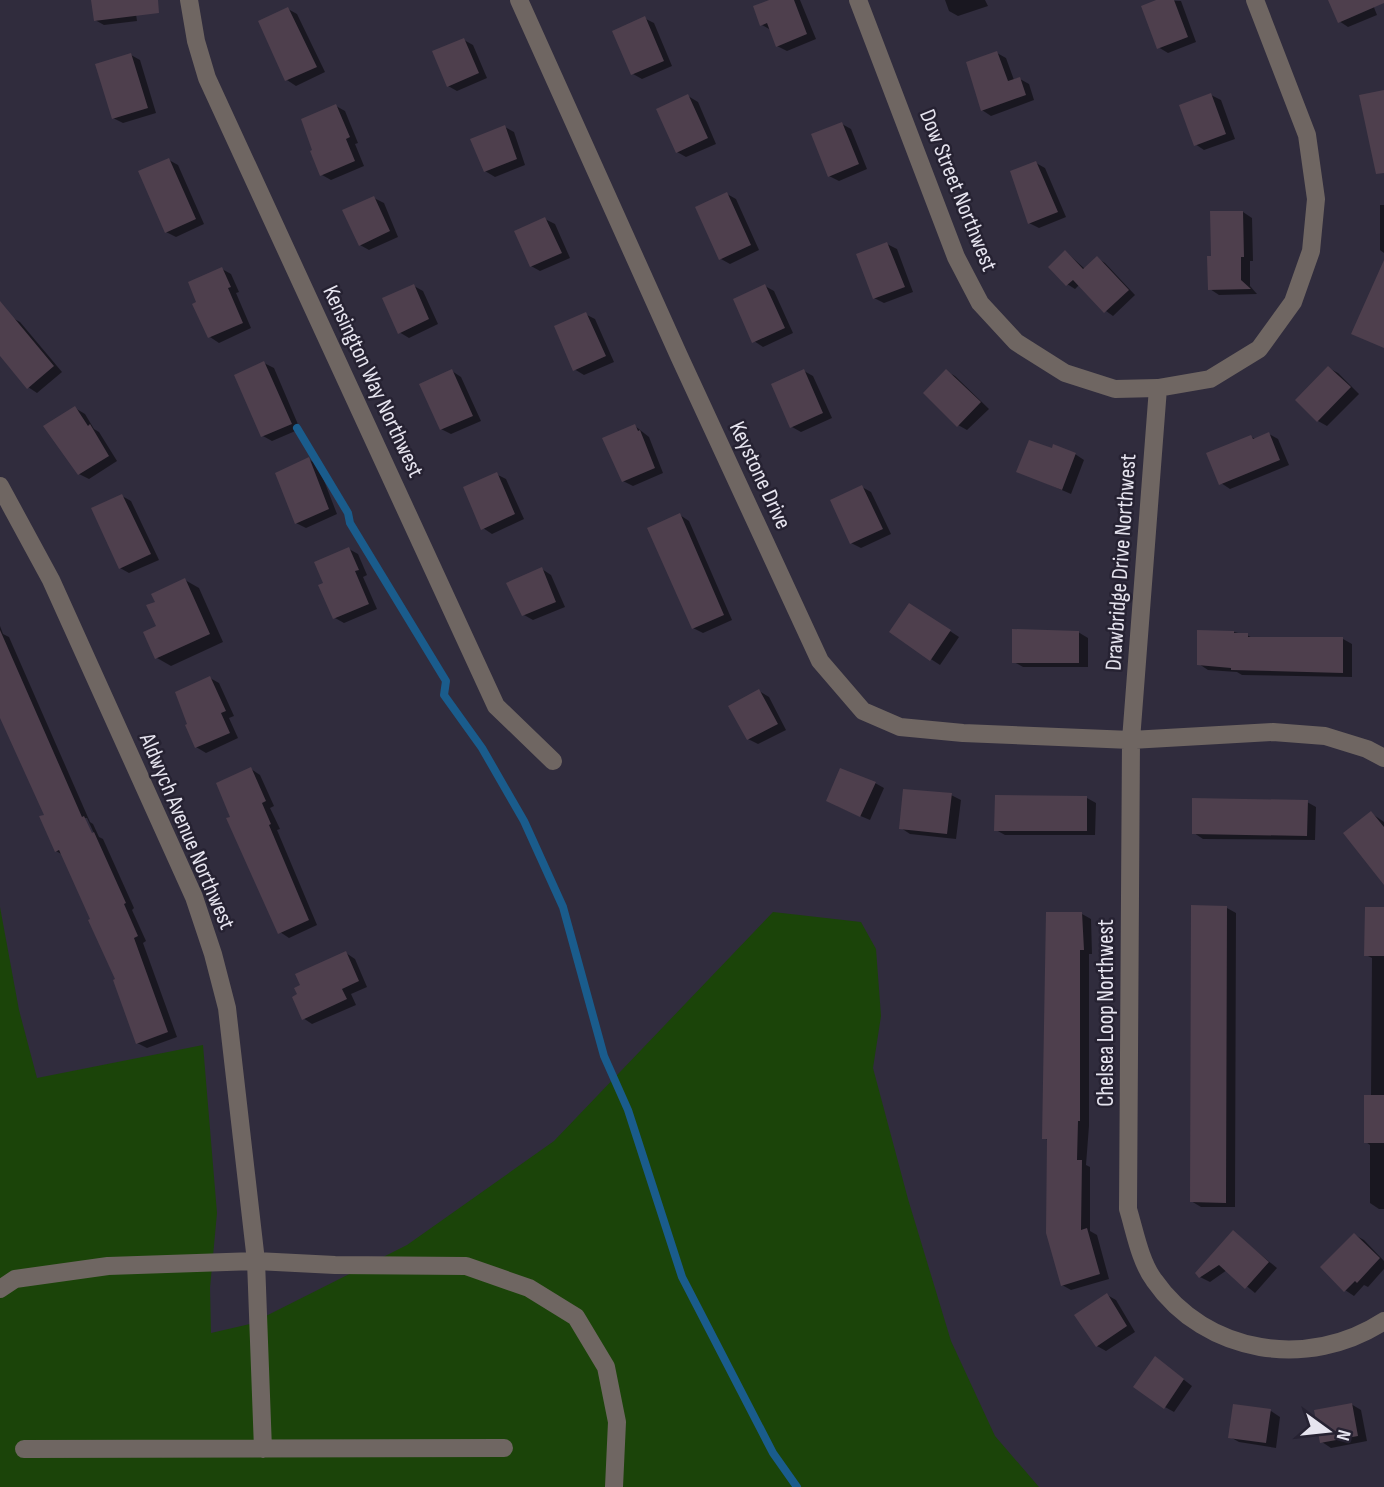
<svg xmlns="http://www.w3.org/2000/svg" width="1384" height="1487" font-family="'Sofia Sans Condensed',sans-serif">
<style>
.green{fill:#1b4409}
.shadow{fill:#0007;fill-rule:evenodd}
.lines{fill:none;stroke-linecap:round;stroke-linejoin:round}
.stream{stroke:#1a5c8c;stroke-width:8}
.building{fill:#4e3f4d}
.street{stroke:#6f6662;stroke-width:18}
.labels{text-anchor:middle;stroke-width:5;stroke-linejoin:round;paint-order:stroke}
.street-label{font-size:23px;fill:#e6e4ef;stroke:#262232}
</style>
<rect width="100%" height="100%" fill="#302c3d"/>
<!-- green -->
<path class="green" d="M0 907 19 1010 37 1078 203 1045 217 1213 210 1288 211 1333 250 1324 407 1245 554 1141 773 912 861 922 876 949 881 1016 873 1068 908 1199 951 1341 995 1436 1039 1487H0Z"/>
<!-- shadow -->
<path class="shadow" d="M93 0H134L137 21 104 25 95 20Z
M774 0H800L816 39 787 51 777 46 771 30 762 25Z
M945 0H985L988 6 958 16 949 11Z
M1161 0 1181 1 1196 42 1168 53 1158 47Z
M1330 0H1371L1377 15 1348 27 1339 21Z
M288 9 297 14 325 72 296 86 287 80Z
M644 18 654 23 672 66 642 79 633 74Z
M464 40 473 45 487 78 457 91 448 86Z
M997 53 1006 58 1014 80 1020 79 1029 84 1034 100 991 116 982 110Z
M131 55 140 60 156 113 123 123 113 118Z
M1211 95 1221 100 1235 139 1204 150 1195 144Z
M688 96 698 102 716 144 686 157 677 152Z
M336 106 345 111 358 143 355 144 364 166 331 180 322 175Z
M842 124 851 129 867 169 839 181 829 176Z
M505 127 514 132 525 165 495 177 485 171Z
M169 160 178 165 204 224 176 237 166 232Z
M1036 163 1045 168 1066 217 1039 228 1029 223Z
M727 194 736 199 759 250 730 264 721 259Z
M374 198 384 203 398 237 369 250 360 245Z
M1380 205H1384V253L1380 250Z
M1243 212 1252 218 1253 261H1250V286L1257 294 1219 295 1210 289 1213 258Z
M545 219 555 224 570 258 540 271 531 266Z
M887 244 897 249 913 292 884 303 874 298Z
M1066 252 1085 269 1097 258 1105 263 1135 295 1113 316 1106 311 1080 284 1075 289 1067 284Z
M222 269 231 274 239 292 236 293 251 328 219 343 210 337Z
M414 286 423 291 438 324 409 338 399 332Z
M765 286 774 291 793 333 763 347 754 341Z
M585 314 595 319 614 362 584 375 574 369Z
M11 317 20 322 62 372 37 393 28 387 0 353V325Z
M264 363 274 368 300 429 272 441 263 436Z
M1329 368 1338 373 1359 394 1327 426 1318 421 1297 400Z
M452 371 461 377 481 421 451 434 441 429Z
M804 371 813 376 832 418 801 432 792 427Z
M946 371 955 376 989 409 967 430 958 425Z
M75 408 85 414 94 429 99 432 117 461 89 479 79 474Z
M635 426 649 437 663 473 633 486 623 481Z
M1269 434 1278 439 1289 465 1230 489 1221 483 1251 437 1256 439Z
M1075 454 1084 460 1071 494 1018 471Z
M308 459 318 465 337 514 306 528 296 523Z
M496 474 506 479 524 519 492 534 483 528Z
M862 487 871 492 891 534 861 548 851 543Z
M122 496 131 501 159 560 129 573 120 568Z
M680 515 689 521 732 620 703 633 693 628Z
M349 549 358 554 367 575 363 577 377 609 344 623 335 618 325 584Z
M542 569 551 575 565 607 533 620 524 615Z
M185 580 199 588 223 642 171 666 157 658V602Z
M918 610 959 637 940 665 900 639Z
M0 626 3 634 9 637 90 822 93 824 99 837 103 839 134 908 132 910 146 941 143 943 177 1037 147 1048 137 1043 118 980 63 855 56 851 46 815 0 711ZM83 818H87L97 840 94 842Z
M1078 632 1088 638V667H1023L1014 662Z
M1234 632 1247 635 1254 639H1343L1352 644V677L1242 675 1237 672 1208 670 1199 664Z
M210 678 219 683 234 716 229 718 238 738 206 753 196 747Z
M759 691 769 697 786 730 758 744 748 739Z
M251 769 260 775 274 806 270 808 280 829 277 830 317 925 289 938 280 932 232 818Z
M875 783 884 788 870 820 837 806Z
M951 795 961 800 956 839 910 834 901 828Z
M1087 798 1096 803 1095 835H1005L996 830Z
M1307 802 1316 807 1315 840 1203 839 1194 833Z
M1371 813 1384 822V875Z
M1227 908 1236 913 1235 1207H1201L1191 1201Z
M1384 909V1209H1379L1370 1203V1145L1366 1142 1371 1097 1372 958 1366 955Z
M1082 914 1091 919 1092 954H1089V1126L1086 1165 1090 1167V1231L1097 1235 1109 1279 1071 1290 1062 1285 1048 1140 1044 1138Z
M346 953 355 959 367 987 351 994 356 1005 312 1024 303 1018Z
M1233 1232 1277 1268 1255 1293 1227 1270 1210 1282 1200 1277Z
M1355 1235 1364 1240 1384 1261V1269L1368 1287 1364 1285 1354 1296 1345 1290Z
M1107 1295 1116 1300 1135 1332 1106 1351 1097 1346Z
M1156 1358 1192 1386 1174 1412 1165 1407Z
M1351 1404 1361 1410 1367 1441 1331 1448 1322 1442Z
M1271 1411 1280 1417 1276 1448 1239 1442 1230 1437Z"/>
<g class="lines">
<!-- stream -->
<path class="stream" d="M297 428 348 513 350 523 446 681 444 695 482 748 524 821 563 907 604 1056 628 1110 682 1277 773 1453 797 1487"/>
</g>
<!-- building -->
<path class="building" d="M91 0H158L159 13 94 21Z
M769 0H794L807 34 776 47 767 23 760 26 753 6Z
M1156 0H1174L1188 37 1157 49 1141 6Z
M1328 0H1384V3L1338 23Z
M288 7 317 67 285 81 258 21Z
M645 16 664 61 631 75 612 31Z
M464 38 479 73 447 87 432 51Z
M997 51 1008 81 1020 77 1026 95 981 111 966 62Z
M131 53 148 108 112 119 95 64Z
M1384 90V173L1376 174 1359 95Z
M1211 93 1226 134 1194 146 1179 105Z
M688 94 708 138 676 153 656 109Z
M336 104 350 137 346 139 355 161 320 176 310 151 312 150 301 119Z
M842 122 859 164 828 177 811 134Z
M505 125 517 159 484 172 470 139Z
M169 158 196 219 165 233 138 171Z
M1036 161 1058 212 1028 224 1010 171Z
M727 192 751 245 719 260 695 207Z
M374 196 390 231 359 246 342 210Z
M1210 211H1243L1244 257H1241V280L1251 289 1208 290 1207 256H1211Z
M545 217 562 253 530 267 514 231Z
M887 242 905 287 873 299 856 254Z
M1065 250 1083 269 1097 256 1129 290 1104 313 1073 280 1066 286 1048 267Z
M1384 260V348L1351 334Z
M222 267 231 287 228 288 243 323 208 338 192 304 196 302 188 282Z
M414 284 429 319 398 334 382 298Z
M765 284 785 328 752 343 733 299Z
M0 301 54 366 27 389 0 356Z
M586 312 606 356 573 371 554 326Z
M264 361 292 424 261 437 234 375Z
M1328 366 1351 387 1317 422 1295 400Z
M452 369 473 416 440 430 419 384Z
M804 369 823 413 790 428 771 384Z
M946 369 981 402 957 427 923 393Z
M75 406 88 426 90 424 109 456 78 475 43 426Z
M635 424 638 431 640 430 655 468 622 482 602 438Z
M1269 432 1280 460 1219 485 1206 453 1251 435 1253 439Z
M1029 440 1052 448 1053 444 1076 453 1062 490 1016 472Z
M309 457 329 509 295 524 275 473Z
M497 472 515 514 481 530 463 487Z
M862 485 883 529 850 544 830 500Z
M122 494 151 554 119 569 91 508Z
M680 513 724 615 692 629 647 528Z
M349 547 359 570 355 571 369 604 333 619 318 585 323 583 314 562Z
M542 567 556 602 522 616 506 583Z
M185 578 210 634 155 659 143 632 156 626 146 605 155 602 151 594Z
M909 603 951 630 930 661 889 632Z
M1012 629 1079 631V663H1012Z
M0 630 82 817 84 816 92 833 94 832 126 903 124 904 138 936 134 938 168 1032 136 1044 113 980 115 979 88 920 90 919 59 850 55 852 39 816 44 815 0 718Z
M1197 630 1234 631V633H1248V637H1343V673L1231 670V668L1197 665Z
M210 676 226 711 221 713 230 733 195 748 185 725 187 724 175 692Z
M759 689 778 724 747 740 728 706Z
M251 767 266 801 262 803 271 824 269 825 309 920 278 934 226 818 230 817 216 783Z
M840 768 876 782 860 817 826 801Z
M903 789 952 793 947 834 899 829Z
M995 795 1087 796V831H994Z
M1192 798 1308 800 1307 836 1192 834Z
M1371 811 1384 827V885L1343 833Z
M1191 905 1227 906 1226 1203 1190 1202Z
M1365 907H1384V956H1364Z
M1046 912H1082L1084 950H1080V1121H1078L1077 1160H1082L1081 1230 1087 1228 1100 1274 1061 1286 1046 1233 1047 1139H1042Z
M346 951 359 981 342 989 347 999 302 1020 292 997 297 994 294 988 300 985 295 974Z
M1364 1095H1384V1143H1364Z
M1233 1230 1269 1262 1245 1289 1219 1265 1199 1278 1195 1273Z
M1354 1233 1380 1258 1357 1283 1355 1281 1344 1292 1320 1267Z
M1107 1293 1127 1326 1096 1347 1074 1315Z
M1155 1356 1184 1379 1164 1409 1133 1387Z
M1352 1403 1358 1436 1320 1443 1314 1410Z
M1233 1404 1271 1409 1266 1443 1228 1438Z"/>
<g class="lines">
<!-- street -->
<path class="street" d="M189 0 196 41 207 78 496 706 553 761
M519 0 679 356 820 661 863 711 900 727 963 733 1131 740 1273 732 1325 736 1367 749 1384 758
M858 0 956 257 980 303 1016 342 1065 373 1115 389 1158 388 1210 379 1259 349 1293 302 1311 251 1316 199 1307 135 1255 0
M1158 388 1131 740 1128 1209C1135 1232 1140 1261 1154 1280 1206 1355 1309 1370 1384 1321
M0 486 51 580 194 897 213 954 227 1008 256 1261 263 1449
M0 1289 15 1279 108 1266 256 1261 335 1265 466 1266 529 1288 576 1317 606 1367 617 1422 614 1487
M24 1449 504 1448"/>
</g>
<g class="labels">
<!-- street labels -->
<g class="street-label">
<text transform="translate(959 190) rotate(68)" y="8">Dow Street Northwest</text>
<text transform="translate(374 381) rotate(65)" y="8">Kensington Way Northwest</text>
<text transform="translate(761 475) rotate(65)" y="8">Keystone Drive</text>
<text transform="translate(1120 562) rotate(-86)" y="8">Drawbridge Drive Northwest</text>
<text transform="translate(188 831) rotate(67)" y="8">Aldwych Avenue Northwest</text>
<text transform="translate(1105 1013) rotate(-90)" y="8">Chelsea Loop Northwest</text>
</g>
</g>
<!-- north arrow -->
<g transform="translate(1328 1431) rotate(105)" stroke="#262232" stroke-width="5" paint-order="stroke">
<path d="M0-5L12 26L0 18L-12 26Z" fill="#e6e4ef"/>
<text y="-10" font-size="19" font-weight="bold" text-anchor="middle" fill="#e6e4ef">N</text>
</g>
</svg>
